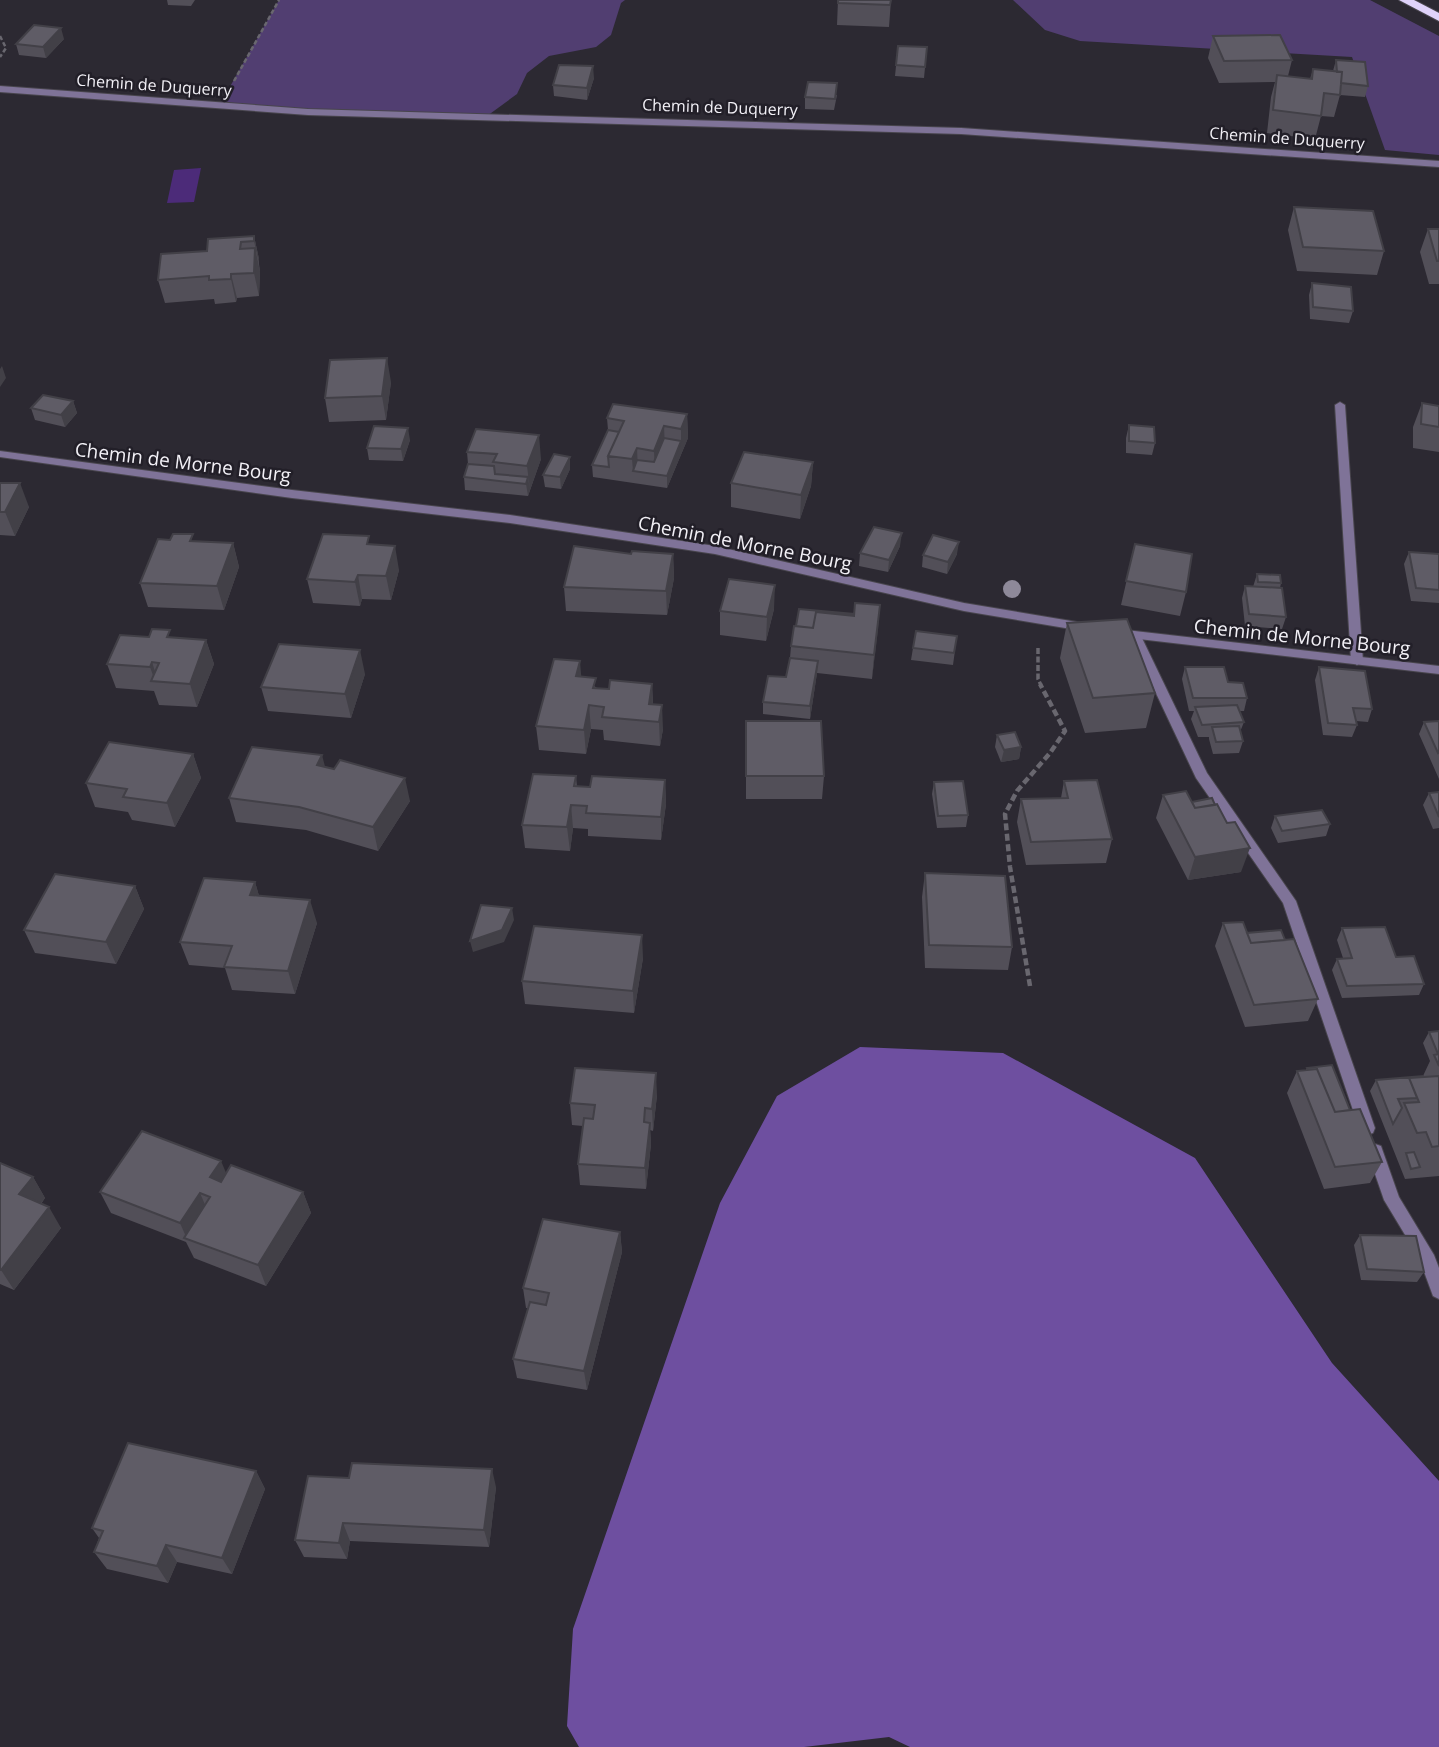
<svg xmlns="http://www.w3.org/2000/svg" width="1439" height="1747" font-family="'Open Sans',sans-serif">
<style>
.green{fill:#513e71}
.forest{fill:#6e4fa0}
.water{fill:#4c2b79}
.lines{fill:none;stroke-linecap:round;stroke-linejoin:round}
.service-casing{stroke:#48454d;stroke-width:2}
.minor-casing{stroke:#48454d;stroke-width:2}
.trunk-casing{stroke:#48454d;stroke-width:2}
.path-far2{stroke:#69676f;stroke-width:2.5;stroke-dasharray:4.5 2.5;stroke-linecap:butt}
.path-far1{stroke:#69676f;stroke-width:3.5;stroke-dasharray:6 2.5;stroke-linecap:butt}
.path{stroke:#69676f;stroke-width:4.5;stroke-dasharray:7 3.5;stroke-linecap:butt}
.service{fill:#7f7398;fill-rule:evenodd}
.minor{fill:#7f7398;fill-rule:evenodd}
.trunk{fill:#dfd2fa;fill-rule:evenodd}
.tree{fill:#8e8999}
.wall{fill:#524f58}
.shaded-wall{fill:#424047}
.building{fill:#5f5c66;stroke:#424047;stroke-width:2}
.labels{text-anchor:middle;stroke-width:5;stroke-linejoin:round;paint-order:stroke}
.far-street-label{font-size:16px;fill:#f2f0f6;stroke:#221f28}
.street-label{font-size:19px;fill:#f2f0f6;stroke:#221f28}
</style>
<rect width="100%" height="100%" fill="#2c2932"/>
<!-- green -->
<path class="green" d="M279 0H625L621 3 611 35 596 47 549 56 527 73 517 94 487 116 219 106Z
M1013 0H1370L1439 36V155L1385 150 1352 57 1080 41 1045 30Z"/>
<!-- forest -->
<path class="forest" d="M860 1047 1003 1053 1195 1158 1332 1363 1439 1481V1747H910L889 1737 804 1747H579L567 1726 573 1629 720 1203 777 1096Z"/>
<!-- water -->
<path class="water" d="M201 168 194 202 167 203 174 170Z"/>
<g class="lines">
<!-- service casing -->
<g class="service-casing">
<path id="service" d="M1340 402 1345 405 1363 661 1357 665 1351 661 1335 405Z
M1135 632 1141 636 1207 773 1296 901 1375 1128 1373 1133 1367 1135 1361 1133 1359 1128 1283 903 1196 778 1129 636Z
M1375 1144 1381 1146 1399 1197 1434 1255 1439 1268V1299L1433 1296 1419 1258 1384 1200 1367 1151 1369 1146Z"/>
</g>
<!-- minor casing -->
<g class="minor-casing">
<path id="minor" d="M0 86 308 109 961 128 1439 161V167L961 134 308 115 0 92Z
M0 451 292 490 510 515 715 546 964 603 1083 623 1089 627 1083 631 964 611 715 554 510 523 292 498 0 457Z
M1117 629 1439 666V674L1113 636 1111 633Z"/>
</g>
<!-- trunk casing -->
<g class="trunk-casing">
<path id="trunk" d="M1399 0H1414L1439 13V21Z"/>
</g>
<!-- path-far2 -->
<path class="path-far2" d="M0 36 6 48 0 57
M234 81 279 0"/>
<!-- path-far1 -->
<path class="path-far1" d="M1038 648V679L1041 685"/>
<!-- path -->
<path class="path" d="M1030 986 1010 867 1005 814 1017 791 1050 753 1065 731 1040 684"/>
<!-- service -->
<use href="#service" class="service"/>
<!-- minor -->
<use href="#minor" class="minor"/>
<!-- trunk -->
<use href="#trunk" class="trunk"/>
</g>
<!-- trees -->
<circle class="tree" cx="1012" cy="589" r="9"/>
<!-- wall -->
<path class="wall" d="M167 0H195L191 6 168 5Z
M838 0H891L889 27 837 25Z
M1213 36 1292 60 1288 76 1310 79 1313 69 1333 71 1336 60 1368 86 1365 97 1340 95 1334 117 1321 116 1315 139 1267 133 1271 97 1275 82 1219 83 1208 58Z
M64 39 46 58 19 55 16 44Z
M898 46 927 47 924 78 895 76Z
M594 78 587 100 554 96 553 85Z
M837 95 834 110 805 109V97Z
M1294 207 1384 251 1377 275 1297 271 1288 230Z
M1428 229H1439V284H1429L1420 252Z
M254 236 259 259V264L260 271 259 296 237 298 236 302 215 304 214 299 165 303 158 280 207 251Z
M1312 283 1353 311 1349 323 1310 319 1309 295Z
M391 382 386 420 329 422 325 398Z
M73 401 77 413 65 427 35 420 31 408Z
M1422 403 1439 406V452L1413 448V427Z
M687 414 688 438 667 488 593 477 592 465 608 430 607 418Z
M1129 425 1155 443 1152 455 1126 453V438Z
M410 440 403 461 369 460 367 448Z
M467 452 541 459 528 496 465 490 464 477 468 464Z
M813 462 811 486 800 519 731 507V483Z
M570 469 561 489 545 487 543 475Z
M0 483 29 507 15 536 0 535Z
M195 541 233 543 239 567 224 610 148 607 140 583Z
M371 544 399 570 391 600 362 599 360 606 313 603 307 579Z
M1135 544 1186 592 1180 616 1121 605Z
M900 546 888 572 859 566 860 553Z
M1409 552 1439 554V603L1411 601 1404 564Z
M631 554H673L674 578 667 615 566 611 564 587Z
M957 554 947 574 922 567 923 555Z
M1257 574 1281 583 1280 588 1286 617 1282 629 1245 626 1242 598 1245 586 1253 587Z
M880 605 872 679 817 673 810 719 763 714V702L786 677 790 658 791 646 854 614Z
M774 609 766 641 720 635V611Z
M1067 623 1155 693 1146 728 1085 733 1060 658Z
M957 636 953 665 911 660 913 648Z
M149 637H172L206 640 214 664 197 707 159 705 154 691 116 688 107 664Z
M1185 667 1228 682 1247 698 1244 711H1239L1244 722 1240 732 1243 741 1239 753 1213 754 1209 739V737H1198L1191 719 1194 711H1189L1182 679Z
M1319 667 1372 709 1368 722 1356 721 1357 725 1352 737 1323 735 1315 680Z
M365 674 351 718 268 711 261 687Z
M581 677 597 688 609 689 652 684 653 704 663 729 660 746 604 740 603 730 591 729 586 754 539 750 536 726Z
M746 721 824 776 822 799H746Z
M1439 721V779L1419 734 1424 722Z
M997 735 1021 747 1019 759 1001 762 995 747Z
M193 754 201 778 175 827 132 820 128 812 95 807 86 783Z
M325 767 334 769 410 801 378 851 306 830 236 822 229 798Z
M576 776 577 787H590L665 780 666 804 661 840 588 836V829L573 828 570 851 525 848 522 825Z
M1064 781 1112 839 1106 863 1026 865 1017 822 1021 799 1061 798Z
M934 782 968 815 966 827 937 828 932 794Z
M1439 792V828L1433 829 1423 805 1429 793Z
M1163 795 1192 802 1241 872 1188 880 1156 818Z
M1275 816 1330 824 1326 836 1278 843 1271 828Z
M925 873 1012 947 1008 970 925 968 922 897Z
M255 882 259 896 317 923 295 994 232 990 225 968 189 965 180 942Z
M135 886 144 909 116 964 35 953 24 930Z
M1223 923 1247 933 1318 999 1308 1021 1245 1027 1215 946Z
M1342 928 1396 957 1424 984 1419 995 1342 998 1332 970 1337 959 1343 958 1337 940Z
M643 958 634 1013 525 1004 522 981Z
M1439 1031V1176L1405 1179 1370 1091 1376 1080 1423 1076 1430 1061 1423 1043 1429 1032Z
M1307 1068 1350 1110 1382 1162 1370 1183 1324 1189 1287 1093 1297 1071 1306 1070Z
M657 1095 653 1131 650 1130 651 1144 646 1189 580 1185 578 1164 583 1126 572 1125 570 1103Z
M0 1164 33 1177 45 1198 41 1204 61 1228 14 1290 0 1284Z
M226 1173 303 1192 311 1213 266 1286 194 1258 186 1242 111 1213 100 1192Z
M620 1232 622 1252 587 1390 517 1378 513 1359 528 1308H526L523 1288Z
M1360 1235 1424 1272 1417 1282 1361 1280 1354 1245Z
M256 1471 265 1489 232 1574 177 1562 168 1583 107 1569 94 1552 99 1538 92 1528Z
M308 1476 496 1487 489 1547 350 1541 347 1559 304 1557 295 1540Z"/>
<!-- shaded-wall -->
<path class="shaded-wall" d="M61 28 64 39 46 58 43 47Z
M593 66 594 78 587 100V88Z
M254 236 259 259V264L254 241Z
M255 248 260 271 259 296 254 273Z
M231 274 237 298 236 302 231 279Z
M387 358 391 382 386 420 382 396Z
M2 366 6 378 0 387V369Z
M73 401 77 413 65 427 61 415Z
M687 414 688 438 667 488V476L681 441V429Z
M664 426 665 450 655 475 654 451Z
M408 428 410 440 403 461 401 449Z
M539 435 541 459 530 490 527 466Z
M637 448 638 472 633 471 634 483 632 459Z
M570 457V469L561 489 560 477Z
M813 462 811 486 800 519 801 495Z
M528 477 530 490 528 496 526 484Z
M20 483 29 507 15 536 5 512Z
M902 533 900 546 888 572 889 560Z
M959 542 957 554 947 574 948 562Z
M233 543 239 567 224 610 217 586Z
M395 546 399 570 391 600 386 576Z
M673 554 674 578 667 615 666 591Z
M358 575 362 599 360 606 355 582Z
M775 585 774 609 766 641 767 617Z
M880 605 878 629 872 679 874 655Z
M206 640 214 664 197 707 190 684Z
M360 650 365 674 351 718 345 694Z
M580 661 582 685 576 676Z
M818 661 817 673 810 719V706Z
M152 662 158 681H155L150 667Z
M652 684 653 708 649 704Z
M589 705 591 729 586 754 584 730Z
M662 705 663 729 660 746 659 722Z
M1021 747 1019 759 1001 762 1004 750Z
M193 754 201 778 175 827 167 803Z
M322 755 328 778 317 765Z
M405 778 410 801 378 851 373 827Z
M665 780 666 804 661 840V817Z
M571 805 573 828 570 851 567 827Z
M1250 848 1241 872 1188 880 1195 857Z
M255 882 262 906 250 895Z
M135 886 144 909 116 964 106 942Z
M310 900 317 923 295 994 288 971Z
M512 908 514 920 504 942 473 952 470 941Z
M642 935 643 958 634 1013 633 991Z
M656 1073 657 1095 653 1131 652 1109Z
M650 1123 651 1144 646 1189 645 1168Z
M221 1161 230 1182 219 1198 210 1177Z
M33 1177 45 1198 31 1215 19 1194Z
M303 1192 311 1213 266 1286 258 1265Z
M200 1193 209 1214 187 1239 180 1223Z
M49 1207 61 1228 14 1290 1 1270Z
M620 1232 622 1252 587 1390 584 1371Z
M492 1469 496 1487 489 1547 484 1530Z
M256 1471 265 1489 232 1574 222 1558Z
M343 1523 350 1541 347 1559 339 1543Z
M166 1545 177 1562 168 1583 157 1566Z"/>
<!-- building -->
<path class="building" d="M838 0H891L890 5 838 3Z
M34 25 61 28 43 47 16 44Z
M1280 35 1292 60 1224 61 1213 36Z
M898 46 927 47 925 67 896 65Z
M1336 60 1365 62 1368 86 1341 83 1342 72H1337Z
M559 65 593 66 587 88 553 85Z
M1313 69 1342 72 1340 95 1324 93 1321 116 1273 110 1277 75 1312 79Z
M808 82 837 83 835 99 805 97Z
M1294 207 1373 211 1384 251 1303 247Z
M1428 229H1439V261H1437Z
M254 236V241L241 242 240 249 255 248 254 273 231 274V279L209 280V276L158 280 161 254 207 251 208 239Z
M1312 283 1351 287 1353 311 1313 307Z
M387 358 382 396 325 398 330 360Z
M43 395 73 401 61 415 31 408Z
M1422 403 1439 406V427L1421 424Z
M613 404 687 414 681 429 664 426 654 451 637 448 632 459 608 456 624 421 607 418Z
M1129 425 1154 427 1155 443 1129 441Z
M374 426 408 428 401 449 367 448Z
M476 429 539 435 527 466 493 462 497 454 467 452Z
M608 430 619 432 608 456 609 467 592 465Z
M664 438 681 441 667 476 633 471 637 460 654 462Z
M744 452 813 462 801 495 731 483Z
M554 454 570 457 560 477 543 475Z
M468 464 494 466 495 474 528 477 526 484 464 477Z
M0 483H20L5 512H0Z
M874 527 902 533 889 560 860 553Z
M173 534H193L190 541 233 543 217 586 140 583 158 539 170 540Z
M323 534 369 536 367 544 395 546 386 576 358 575 355 582 307 579Z
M933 535 959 542 948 562 923 555Z
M1135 544 1192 554 1186 592 1126 581Z
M574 546 631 554 632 551 673 554 666 591 564 587Z
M1409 552 1439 554V590L1416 588Z
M1257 574 1280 575 1281 583 1258 582Z
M729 579 775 585 767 617 720 611Z
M1245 586 1282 588 1286 617 1249 614Z
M855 603 880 605 874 655 791 646 794 626 813 628 816 612 854 616Z
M799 609 854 614V616L816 612 813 628 796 626Z
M1127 619 1155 693 1093 698 1067 623Z
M152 629 170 630 167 637 206 640 190 684 151 681 159 663 152 662 150 667 107 664 120 635 149 637Z
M916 631 957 636 954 653 913 648Z
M279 644 360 650 345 694 261 687Z
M790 658 818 661 810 706 763 702 768 676 786 677Z
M554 659 580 661 576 676 596 678 593 688 609 689 610 680 652 684 649 704 662 705 659 722 602 717 604 707 589 705 584 730 536 726Z
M1185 667H1224L1228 682 1243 683 1247 698H1193Z
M1319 667 1365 671 1372 709 1353 708 1357 725 1328 723Z
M1237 705 1244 722 1202 725 1195 707Z
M746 721H821L824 776H746Z
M1439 721V752L1438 753 1424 722Z
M1239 726 1243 741 1216 742 1212 727Z
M1015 732 1021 747 1004 750 997 735Z
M109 742 193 754 167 803 123 797 127 789 86 783Z
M252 747 322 755 317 765 334 769 340 760 405 778 373 827 299 807 229 798Z
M533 774 576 776 574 786 590 787 592 776 665 780 661 817 586 813 587 806 571 805 567 827 522 825Z
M1097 780 1112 839 1031 842 1021 799 1068 798 1064 781Z
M963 781 968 815 938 816 934 782Z
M1186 791 1195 808 1217 804 1227 823 1235 822 1250 848 1195 857 1163 795Z
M1439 792V817L1429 793Z
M1212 798 1215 805 1195 808 1192 802Z
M1322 810 1330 824 1282 831 1275 816Z
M925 873 1005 876 1012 947 929 945Z
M55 874 135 886 106 942 24 930Z
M204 878 255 882 250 895 310 900 288 971 224 967 232 946 180 942Z
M481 905 512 908 502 930 470 941Z
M1243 922 1251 943 1294 939 1318 999 1254 1005 1223 923Z
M534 926 642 935 633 991 522 981Z
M1385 927 1396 957 1414 956 1424 984 1347 986 1337 959 1352 958 1342 928Z
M1281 930 1285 940 1251 943 1247 933Z
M1439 1031V1054H1438L1429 1032Z
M1439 1054V1066L1434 1055Z
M1332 1065 1350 1110 1335 1112 1317 1069 1308 1070 1307 1068Z
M575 1068 656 1073 652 1109 645 1108 644 1122 650 1123 645 1168 578 1164 584 1118 593 1119 595 1105 570 1103Z
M1317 1069 1335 1112 1360 1109 1382 1162 1335 1167 1297 1071Z
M1423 1076V1077L1409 1078 1417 1098 1398 1099 1402 1108 1393 1124 1376 1080Z
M1439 1076V1146L1432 1147 1426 1132 1417 1133 1404 1103 1419 1102 1409 1078Z
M142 1131 221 1161 210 1177 221 1182 231 1165 303 1192 258 1265 184 1238 210 1197 200 1193 180 1223 100 1192Z
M1414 1152 1420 1167 1411 1169 1406 1153Z
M0 1163 33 1177 19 1194 49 1207 1 1270H0Z
M543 1219 620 1232 584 1371 513 1359 530 1302 546 1305 549 1293 523 1288Z
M1360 1235 1416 1236 1424 1272 1367 1269Z
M128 1443 256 1471 222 1558 166 1545 157 1566 94 1552 103 1531 92 1528Z
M352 1463 492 1469 484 1530 343 1523 339 1543 295 1540 308 1476 349 1478Z"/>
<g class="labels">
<!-- far-street labels -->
<g class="far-street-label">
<text transform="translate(154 85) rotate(4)" y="6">Chemin de Duquerry</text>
<text transform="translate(720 107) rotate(2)" y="6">Chemin de Duquerry</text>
<text transform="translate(1287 138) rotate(4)" y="6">Chemin de Duquerry</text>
</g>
<!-- street labels -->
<g class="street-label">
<text transform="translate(183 462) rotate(7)" y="7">Chemin de Morne Bourg</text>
<text transform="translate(745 543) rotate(11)" y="7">Chemin de Morne Bourg</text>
<text transform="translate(1302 637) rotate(6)" y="7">Chemin de Morne Bourg</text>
</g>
</g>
</svg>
